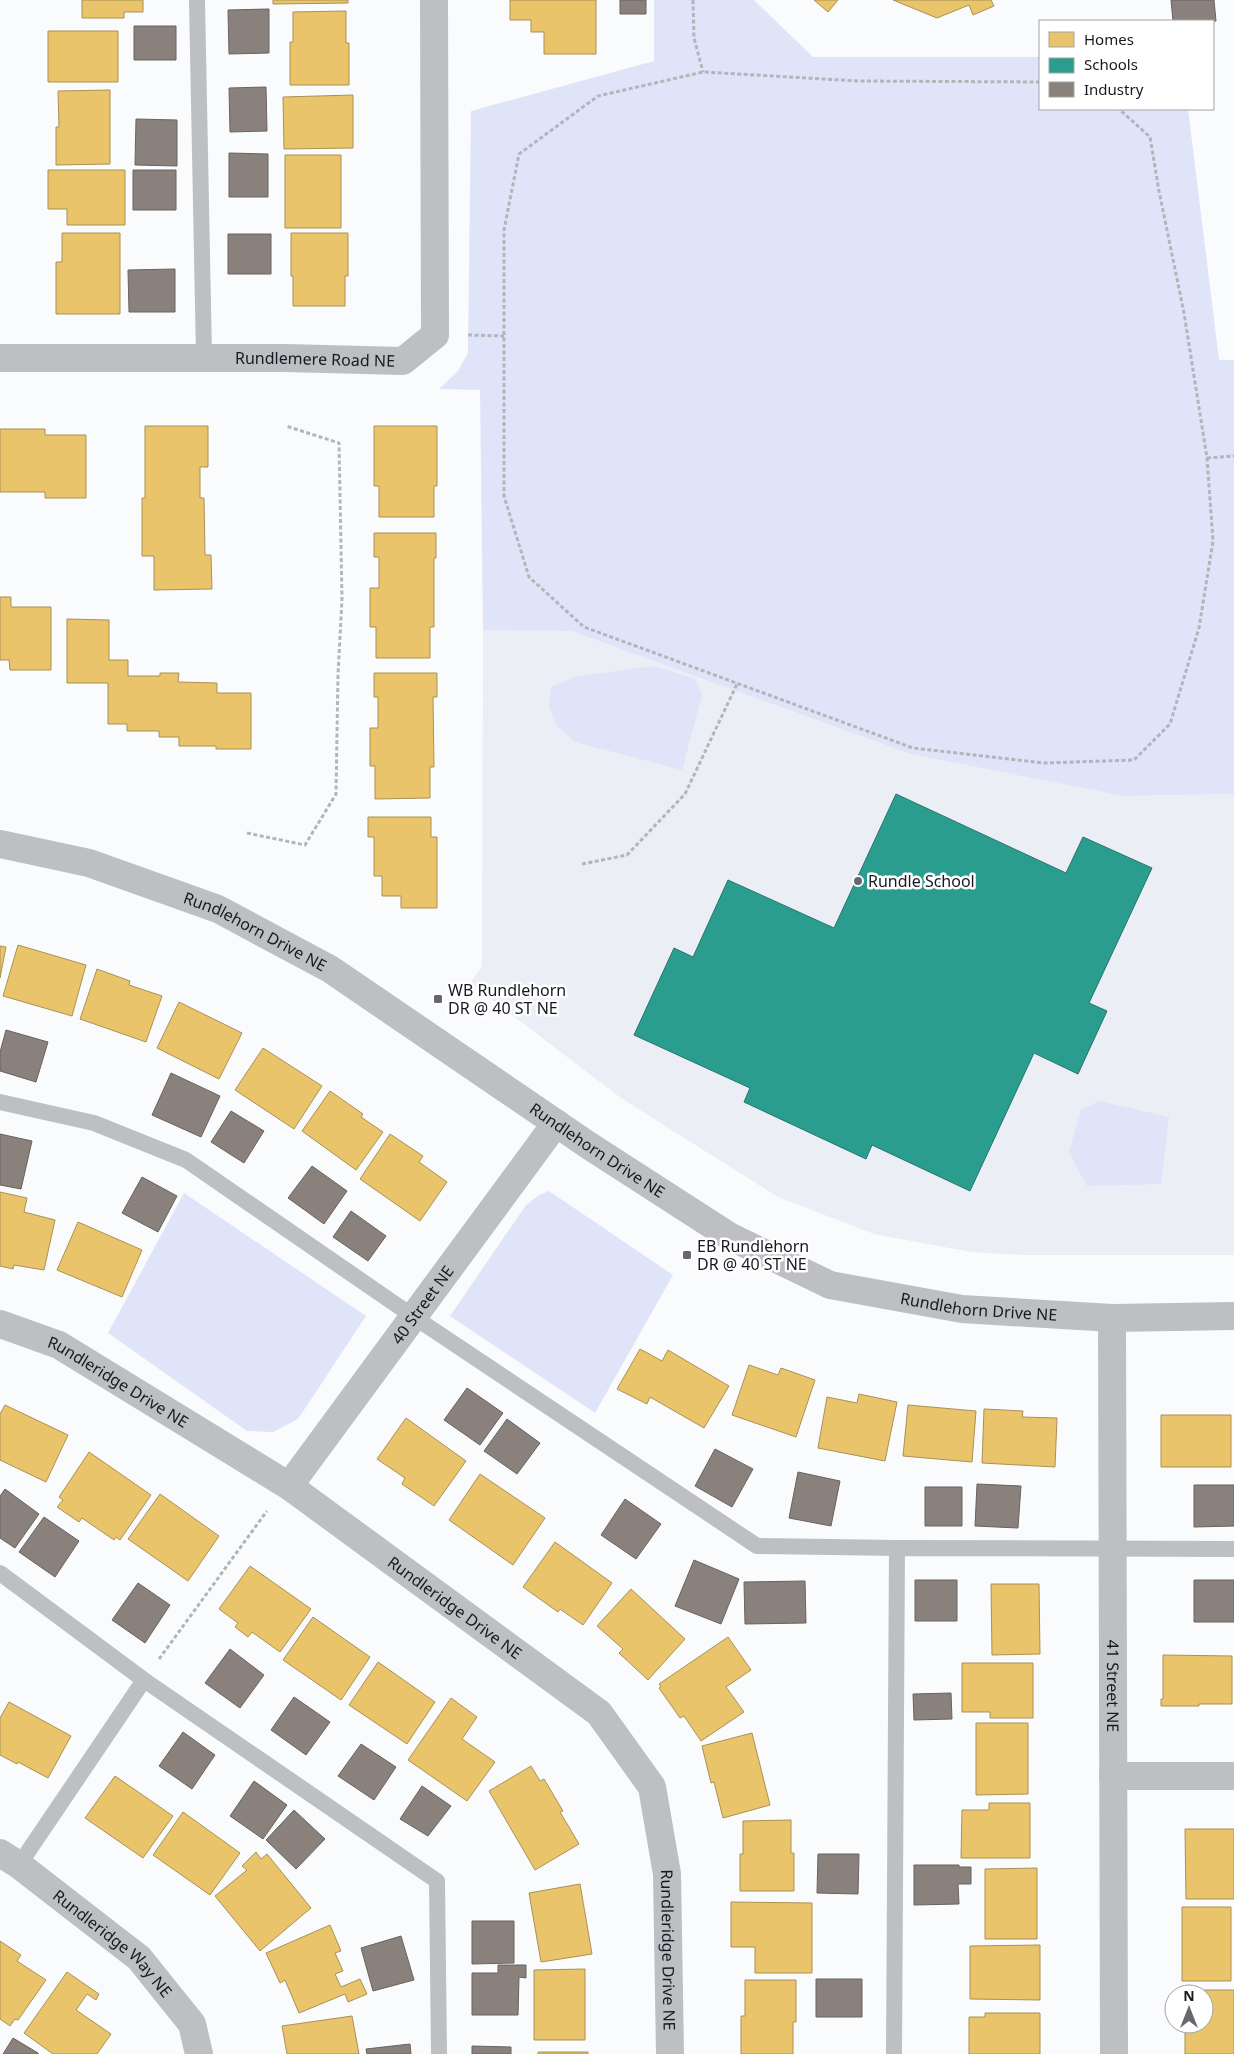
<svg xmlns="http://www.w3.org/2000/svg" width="1234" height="2054" font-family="'Noto Sans',sans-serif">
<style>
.built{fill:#ebeef4}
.green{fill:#dfe4f8}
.homes{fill:#e9c46a;stroke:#aa9154}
.schools{fill:#2a9d8f;stroke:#25756e}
.industry{fill:#8a817c;stroke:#686260}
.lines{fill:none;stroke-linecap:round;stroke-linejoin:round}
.path{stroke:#b4b5b8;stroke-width:3;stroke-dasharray:4 2.5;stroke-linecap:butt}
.service{stroke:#bdbfc3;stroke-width:16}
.minor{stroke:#bdbfc3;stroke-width:28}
.tertiary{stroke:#bdbfc3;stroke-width:28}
.poi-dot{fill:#67686d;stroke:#fff;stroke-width:2}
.labels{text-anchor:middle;stroke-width:5;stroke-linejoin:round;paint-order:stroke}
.street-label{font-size:16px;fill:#181920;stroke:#fff}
.poi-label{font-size:16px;fill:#181920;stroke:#fff;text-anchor:start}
</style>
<rect width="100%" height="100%" fill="#fafbfd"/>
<!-- built -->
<path class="built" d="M483 630 571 631 910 754 1123 796 1234 794V1255H1024L971 1252 874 1234 778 1197 621 1098 470 983 482 966Z"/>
<!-- green -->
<path class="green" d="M654 0H754L813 57H1040V109H1188L1219 360H1234V794L1123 796 910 754 571 631 483 630 480 390 439 389 458 371 468 353 471 111 654 61Z
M654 666 695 679 702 695 682 770 575 742 557 726 549 706 551 687 574 677Z
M1099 1101 1169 1117 1161 1184 1087 1186 1069 1152 1081 1110Z
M549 1191 673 1275 595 1413 450 1316 526 1205 539 1195Z
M184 1193 366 1316 298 1419 273 1432 247 1431 108 1333Z"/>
<!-- homes -->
<path class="homes" d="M82 0H143V12H124V18H82Z
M273 0H348V3L273 4Z
M510 0H596V54H544V32H531V20H510Z
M814 0H838L828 12Z
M893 0H991L994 6 973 15 969 5 937 18Z
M346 11V43H349V85H290V42H293V12Z
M48 31H118V82H48Z
M110 90V164L56 165V127H59L58 91Z
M353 95V148L284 149 283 97Z
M285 155H341V228H285Z
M48 170H125V225H67V209H48Z
M62 233H120V314H56V262H62Z
M291 233H348V276H345V306H293V276H291Z
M145 426H208V467H200V498H204L205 555H211L212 589 154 590V556H142V498H145Z
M374 426H437V486H434V517H379V486H374Z
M0 429H45V435H86V498H45V492H0Z
M374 533H436V558H434V627H430V658H376V627H370V588H379V557H374Z
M0 597H11V607H51V670H10L9 660H0Z
M67 619 109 620V660H128V676H160V673H179L178 682 217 683V693H251V749H216V746H179V737H159V731H127V724H108V683H67Z
M374 673H437V697H433L434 767H430V798L375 799V766H370V728H378V697H374Z
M368 817H431V837H437V908H401V896H382V876H374V837H368Z
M18 945 86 965 72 1016 3 996Z
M0 946 6 947 0 978Z
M97 969 130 981 129 985 162 996 146 1042 80 1019Z
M179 1002 242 1033 219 1079 157 1048Z
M263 1048 322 1086 294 1129 235 1090Z
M330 1091 363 1114 361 1117 383 1132 356 1170 302 1131Z
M390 1134 423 1156 419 1162 447 1182 420 1221 360 1179Z
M0 1192 27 1198 24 1212 55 1220 44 1270 14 1265 13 1269 0 1266Z
M78 1222 142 1250 122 1297 57 1270Z
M640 1349 662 1361 668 1350 729 1386 704 1428 650 1397 647 1404 617 1389Z
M749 1365 778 1375 781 1368 815 1380 796 1437 732 1415Z
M859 1394 897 1402 885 1461 818 1448 827 1397 857 1403Z
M5 1405 68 1435 46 1482 0 1460V1414Z
M908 1405 976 1411 972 1462 903 1456Z
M984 1409 1023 1411 1022 1417 1057 1418 1055 1467 982 1463Z
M1161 1415H1231V1467H1161Z
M406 1418 466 1461 434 1506 402 1484 405 1478 377 1459Z
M89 1452 151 1495 120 1540 116 1537 114 1540 82 1518 79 1522 57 1507 63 1500 59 1497Z
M480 1474 545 1518 513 1565 449 1520Z
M160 1494 219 1536 188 1581 128 1539Z
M555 1542 612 1583 583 1625 560 1609 558 1612 523 1587Z
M250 1566 311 1609 280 1652 252 1632 248 1637 235 1627 238 1623 219 1609Z
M991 1584H1039L1040 1654 992 1655Z
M631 1589 685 1639 648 1680 619 1653 623 1649 597 1626Z
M313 1617 370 1657 341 1700 283 1660Z
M728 1637 751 1670 726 1687 744 1712 701 1741 684 1716 680 1718 659 1688 661 1687 659 1684Z
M1163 1655 1232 1656V1704H1199V1706H1161V1699H1163Z
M378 1662 435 1702 407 1744 349 1705Z
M962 1663H1033V1718H990V1712H962Z
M451 1698 477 1717 462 1739 495 1762 467 1801 408 1760Z
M9 1702 71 1736 48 1778 18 1762 17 1764 0 1755V1718Z
M976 1723H1028V1794L976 1795Z
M752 1733 770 1805 723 1818 714 1782 711 1783 702 1746Z
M531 1766 540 1781 544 1779 563 1811 560 1812 579 1844 535 1870 489 1791Z
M115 1776 173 1816 143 1858 85 1818Z
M989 1803H1030V1858H961L962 1810H989Z
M183 1812 240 1853 210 1895 153 1855Z
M791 1820V1853H794V1891H740V1854H743V1821Z
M1185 1829H1234V1899H1186Z
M256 1852 261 1859 267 1854 311 1908 260 1951 215 1896 247 1870 242 1866Z
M1037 1868V1939H985V1869Z
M580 1884 592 1954 541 1962 529 1893Z
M731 1902 812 1903V1973H755V1947H731Z
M1182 1907H1231V1981H1182Z
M330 1925 341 1951 335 1953 343 1971 335 1974 341 1987 360 1979 367 1994 348 2002 345 1994 299 2013 285 1980 280 1983 266 1953Z
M0 1941 21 1955 17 1961 46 1980 18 2020 15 2019 10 2026 0 2019Z
M1040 1945V2000L970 1999V1946Z
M585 1969V2040H534V1970Z
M67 1972 99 1994 96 2000 87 1994 76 2010 111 2034 97 2054H53L24 2033Z
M745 1980H796V2022H793V2054H741V2016H745Z
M1188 1990H1234V2054H1185V2024H1204V1994H1188Z
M985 2013H1040V2054H969V2017H985Z
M352 2016 359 2054H287L282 2026Z
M538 2052H588V2054H538Z"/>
<!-- schools -->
<path class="schools" d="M896 794 1066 873 1083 837 1152 868 1089 1003 1107 1011 1078 1074 1034 1053 970 1191 872 1145 866 1159 744 1102 750 1088 634 1035 674 948 693 957 728 880 834 928Z"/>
<!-- industry -->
<path class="industry" d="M620 0H646V14H620Z
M1171 0H1214L1216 21H1173Z
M269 9V53L229 54 228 10Z
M134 26H176V60H134Z
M266 87 267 131 230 132 229 88Z
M136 119 177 120V166L135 165Z
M229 153 268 154V197H229Z
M133 170H176V210H133Z
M228 234H271V274H228Z
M175 269V312H129L128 270Z
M6 1030 48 1042 36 1082 0 1071V1052Z
M171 1073 220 1096 201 1137 152 1115Z
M231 1111 264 1131 244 1163 211 1142Z
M0 1134 32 1141 21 1189 0 1185Z
M312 1166 347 1191 324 1224 288 1198Z
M142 1177 177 1196 158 1232 122 1213Z
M351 1211 386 1236 368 1261 333 1237Z
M467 1388 503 1413 480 1445 444 1420Z
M507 1419 540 1443 517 1474 484 1451Z
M715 1449 753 1469 732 1507 695 1486Z
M798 1472 840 1481 831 1526 789 1518Z
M977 1484 1021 1486 1018 1528 975 1526Z
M1194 1485H1234V1526L1194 1527Z
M925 1487H962V1526H925Z
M5 1489 39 1514 15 1548 0 1538V1496Z
M625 1499 661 1524 636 1559 601 1535Z
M44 1517 79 1541 55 1577 19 1552Z
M694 1560 739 1579 721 1624 675 1606Z
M915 1580H957V1621H915Z
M1194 1580H1234V1622H1194Z
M805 1581 806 1623 745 1624 744 1582Z
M138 1583 170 1605 145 1643 112 1620Z
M230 1649 264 1675 240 1708 205 1683Z
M951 1693 952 1719 914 1720 913 1694Z
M294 1697 330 1722 306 1755 271 1730Z
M183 1732 215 1755 192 1789 159 1766Z
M361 1744 396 1767 374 1800 338 1776Z
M254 1781 287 1805 263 1839 230 1816Z
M422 1786 451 1806 428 1836 400 1819Z
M294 1810 325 1839 296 1869 266 1840Z
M818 1854H859L858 1894 817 1893Z
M914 1865H959V1867H971V1884H958L959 1904 914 1905Z
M472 1921H514V1963L472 1964Z
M401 1936 414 1980 373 1991 361 1948Z
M498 1965H526V1978L519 1977 518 2015H472V1973H498Z
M816 1979H862V2017H816Z
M13 2038 38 2053V2054H3Z
M410 2044 411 2054H367L366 2049Z
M472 2046 511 2047V2054H472Z"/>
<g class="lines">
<!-- path -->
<path class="path" d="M693 0 694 38 703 72
M1040 82 858 81 703 72 598 96 519 154 504 230V496L529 577 584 627 913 748 1044 763 1134 760 1170 724 1199 628 1213 541 1207 458 1184 313 1159 191 1150 137 1119 109
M468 335 504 336
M1207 458 1234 456
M247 833 305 845 336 794 338 675 342 599 339 443 286 426
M582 864 627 855 685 794 737 684
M159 1659 267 1511"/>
<!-- service -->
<path class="service" d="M197 0 204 357
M0 1102 94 1123 186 1160 414 1317 757 1546 897 1548 1234 1549
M0 1573 144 1680 437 1881 439 2054
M19 1865 144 1680
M894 2054 897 1548"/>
<!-- minor -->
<g class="minor">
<path id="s1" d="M0 358H285L403 361 435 335 434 0"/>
<path id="s2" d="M1112 1318 1114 2054"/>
<path id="s3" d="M0 1324 59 1345 289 1486 599 1713 652 1787 667 1874 670 2054"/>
<path id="s4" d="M289 1486 556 1123"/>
<path d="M1113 1776H1234"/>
<path id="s5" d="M0 1853 19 1865 139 1958 192 2024 199 2054"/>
</g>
<!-- tertiary -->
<path class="tertiary" id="s6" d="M0 844 89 863 218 909 330 969 588 1145 729 1236 830 1285 962 1309 1112 1318 1234 1316"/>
</g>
<!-- markers -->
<g class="poi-dot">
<circle cx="858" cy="881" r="5"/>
<rect x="433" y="994" width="10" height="10" rx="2.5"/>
<rect x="682" y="1250" width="10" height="10" rx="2.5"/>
</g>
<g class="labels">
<!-- street labels -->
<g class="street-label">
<text dy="6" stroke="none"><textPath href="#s1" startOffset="315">Rundlemere Road NE</textPath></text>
<text dy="6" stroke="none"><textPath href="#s6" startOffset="271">Rundlehorn Drive NE</textPath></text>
<text dy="6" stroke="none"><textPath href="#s6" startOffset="678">Rundlehorn Drive NE</textPath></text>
<text dy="6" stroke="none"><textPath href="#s4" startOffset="225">40 Street NE</textPath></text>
<text dy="6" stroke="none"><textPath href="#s6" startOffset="1098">Rundlehorn Drive NE</textPath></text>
<text dy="6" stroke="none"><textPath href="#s3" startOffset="132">Rundleridge Drive NE</textPath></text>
<text dy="6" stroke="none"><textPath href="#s3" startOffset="538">Rundleridge Drive NE</textPath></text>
<text dy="6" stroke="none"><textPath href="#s2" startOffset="368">41 Street NE</textPath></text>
<text dy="6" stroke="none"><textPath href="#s5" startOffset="145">Rundleridge Way NE</textPath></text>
<text dy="6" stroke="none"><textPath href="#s3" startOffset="972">Rundleridge Drive NE</textPath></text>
</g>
<!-- poi labels -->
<g class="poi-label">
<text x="868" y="887">Rundle School</text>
<text x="448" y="996">WB Rundlehorn<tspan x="448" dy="18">DR @ 40 ST NE</tspan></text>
<text x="697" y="1252">EB Rundlehorn<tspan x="697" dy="18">DR @ 40 ST NE</tspan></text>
</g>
</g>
<!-- legend -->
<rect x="1039" y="20" width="175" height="90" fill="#ffffff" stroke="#a3a3a6"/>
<rect x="1049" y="32" width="25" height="15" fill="#e9c46a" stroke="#a3a3a6"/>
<text x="1084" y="45" font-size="15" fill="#181920">Homes</text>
<rect x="1049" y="58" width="25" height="15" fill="#2a9d8f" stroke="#a3a3a6"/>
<text x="1084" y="70" font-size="15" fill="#181920">Schools</text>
<rect x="1049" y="82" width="25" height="15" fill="#8a817c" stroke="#a3a3a6"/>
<text x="1084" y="95" font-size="15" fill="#181920">Industry</text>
<!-- north arrow -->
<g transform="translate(1189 2009)"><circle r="24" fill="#ffffff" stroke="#a3a3a6"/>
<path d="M0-4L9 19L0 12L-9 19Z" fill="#67686d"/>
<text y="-8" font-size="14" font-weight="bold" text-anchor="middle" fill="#181920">N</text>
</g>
</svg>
